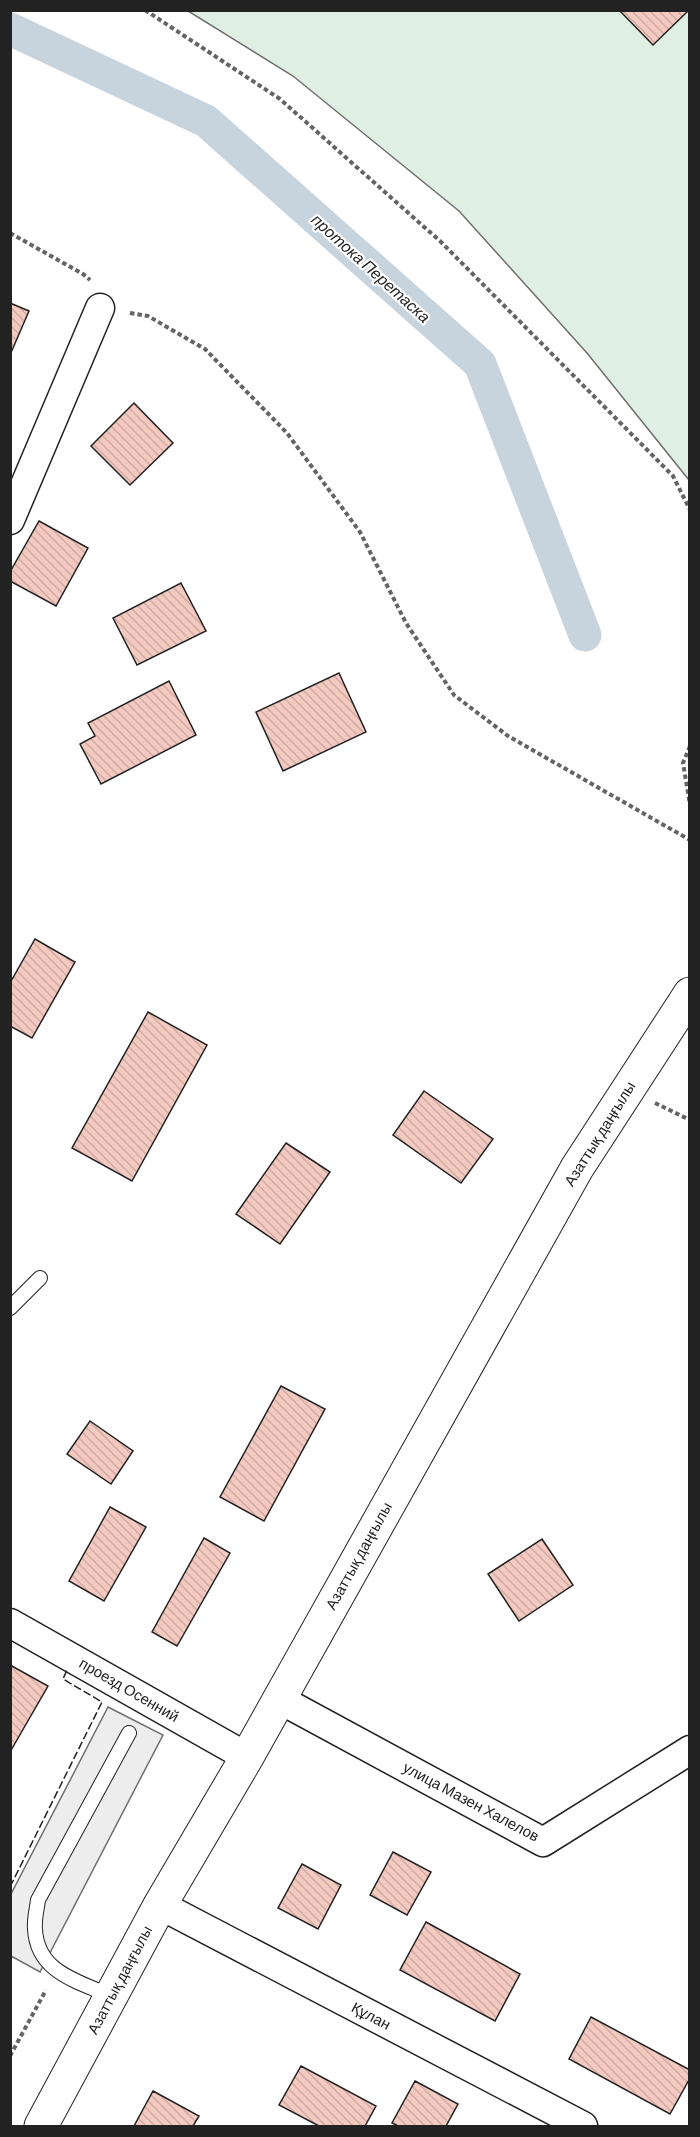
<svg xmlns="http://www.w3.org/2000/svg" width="700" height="2137" font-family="Barlow,sans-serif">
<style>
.garden{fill:#e0efe3;stroke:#6f6f6f;stroke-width:1.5}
.parking{fill:#ededed;stroke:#6f6f6f;stroke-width:1.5}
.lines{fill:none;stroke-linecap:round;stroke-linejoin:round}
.canal{stroke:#c7d3dd;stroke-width:33}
.building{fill:url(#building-back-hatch);stroke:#222;stroke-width:1.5}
.lane-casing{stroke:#222;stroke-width:16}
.street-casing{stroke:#222;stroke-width:31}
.primary-casing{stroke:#222;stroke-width:35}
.path{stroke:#646464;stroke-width:4;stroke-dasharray:4.5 3;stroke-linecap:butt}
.lane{stroke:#fff;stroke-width:14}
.street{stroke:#fff;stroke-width:28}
.primary{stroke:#fff;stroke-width:33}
.fence{stroke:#222;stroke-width:1.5;stroke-dasharray:8 3;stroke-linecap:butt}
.labels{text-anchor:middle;stroke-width:4.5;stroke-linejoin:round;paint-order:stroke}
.street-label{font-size:15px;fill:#222;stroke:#fff}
.water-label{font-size:16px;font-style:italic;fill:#222;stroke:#fff}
</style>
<defs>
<pattern id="building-back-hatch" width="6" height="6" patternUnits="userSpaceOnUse" patternTransform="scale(1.5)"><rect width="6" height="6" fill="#f3c9c0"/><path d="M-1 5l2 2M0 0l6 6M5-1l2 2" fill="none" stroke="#d0aca5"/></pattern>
</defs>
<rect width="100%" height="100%" fill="#fff"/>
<!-- garden -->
<path class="garden" d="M188 11H689V480L587 353 459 211 293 76Z"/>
<!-- parking -->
<path class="parking" d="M108 1707 163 1735 40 1972 11 1956 10 1896Z"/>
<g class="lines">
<!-- canal -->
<path class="canal" d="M10 29 206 121 480 364 585 635"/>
</g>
<!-- building -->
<path class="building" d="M619 10H689L653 45Z
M10 303 29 311 10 355Z
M134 403 173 443 130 485 91 446Z
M39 521 88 548 56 606 10 581V572Z
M181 583 206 631 137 665 113 618Z
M339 673 366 732 283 771 256 712Z
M169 681 196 735 101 784 80 744 95 736 88 723Z
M35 939 75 962 32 1038 10 1026V983Z
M148 1012 207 1045 132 1181 72 1148Z
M424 1091 493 1139 461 1183 393 1135Z
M286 1143 330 1172 280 1244 236 1214Z
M281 1386 325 1409 264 1521 220 1497Z
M90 1421 133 1451 111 1484 67 1454Z
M110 1507 146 1527 104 1601 69 1581Z
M204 1538 230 1553 177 1646 152 1632Z
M542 1539 573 1585 519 1621 488 1574Z
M10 1665 48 1686 10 1752Z
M393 1852 431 1872 407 1915 370 1895Z
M302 1864 341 1885 318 1929 278 1908Z
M426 1922 520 1974 495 2021 400 1970Z
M591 2017 690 2070V2078L670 2114 569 2059Z
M301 2066 376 2106 365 2126H319L279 2105Z
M415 2081 458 2104 446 2126H398L392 2123Z
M153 2091 199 2116 193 2126H134Z"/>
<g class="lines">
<!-- lane casing -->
<g class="lane-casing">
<path id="lane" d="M10 1308 40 1278
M111 1996C77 1981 37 1972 35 1929 34 1919 37 1909 38 1900L129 1733"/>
</g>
<!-- street casing -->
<g class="street-casing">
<path id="street" d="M10 520 100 308
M10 1623 247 1757
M279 1699 543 1842 690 1750
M160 1905 583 2126"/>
</g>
<!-- primary casing -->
<g class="primary-casing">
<path id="primary" d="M41 2126 160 1905 247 1757 577 1168 690 994"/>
</g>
<!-- path -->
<path class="path" d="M145 10 280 99 440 241 673 476 690 510
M10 233 83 274 90 280
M130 313 148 316 205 349 287 433 360 532 406 623 454 695 508 736 690 840
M690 746 683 763 690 805
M655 1103 690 1120
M10 2056 46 1990"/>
<!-- lane -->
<use href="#lane" class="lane"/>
<!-- street -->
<use href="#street" class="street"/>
<!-- primary -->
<use href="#primary" class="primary"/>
<!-- fence -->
<path class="fence" d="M10 1887 102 1702 63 1679 67 1670 65 1669"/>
</g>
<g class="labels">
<!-- street labels -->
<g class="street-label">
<text transform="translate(600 1134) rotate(-58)" y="5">Азаттық даңғылы</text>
<text transform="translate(359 1556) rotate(-61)" y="5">Азаттық даңғылы</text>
<text transform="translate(129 1690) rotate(30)" y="5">проезд Осенний</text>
<text transform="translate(471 1802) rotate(28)" y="5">улица Мазен Халелов</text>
<text transform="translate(120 1980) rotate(-62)" y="5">Азаттық даңғылы</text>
<text transform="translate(371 2016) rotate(28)" y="5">Құлан</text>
</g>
<!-- water labels -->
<g class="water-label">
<text transform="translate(371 268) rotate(42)" y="6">протока Перетаска</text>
</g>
</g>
<!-- border -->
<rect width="700" height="2137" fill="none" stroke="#222222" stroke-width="24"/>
</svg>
